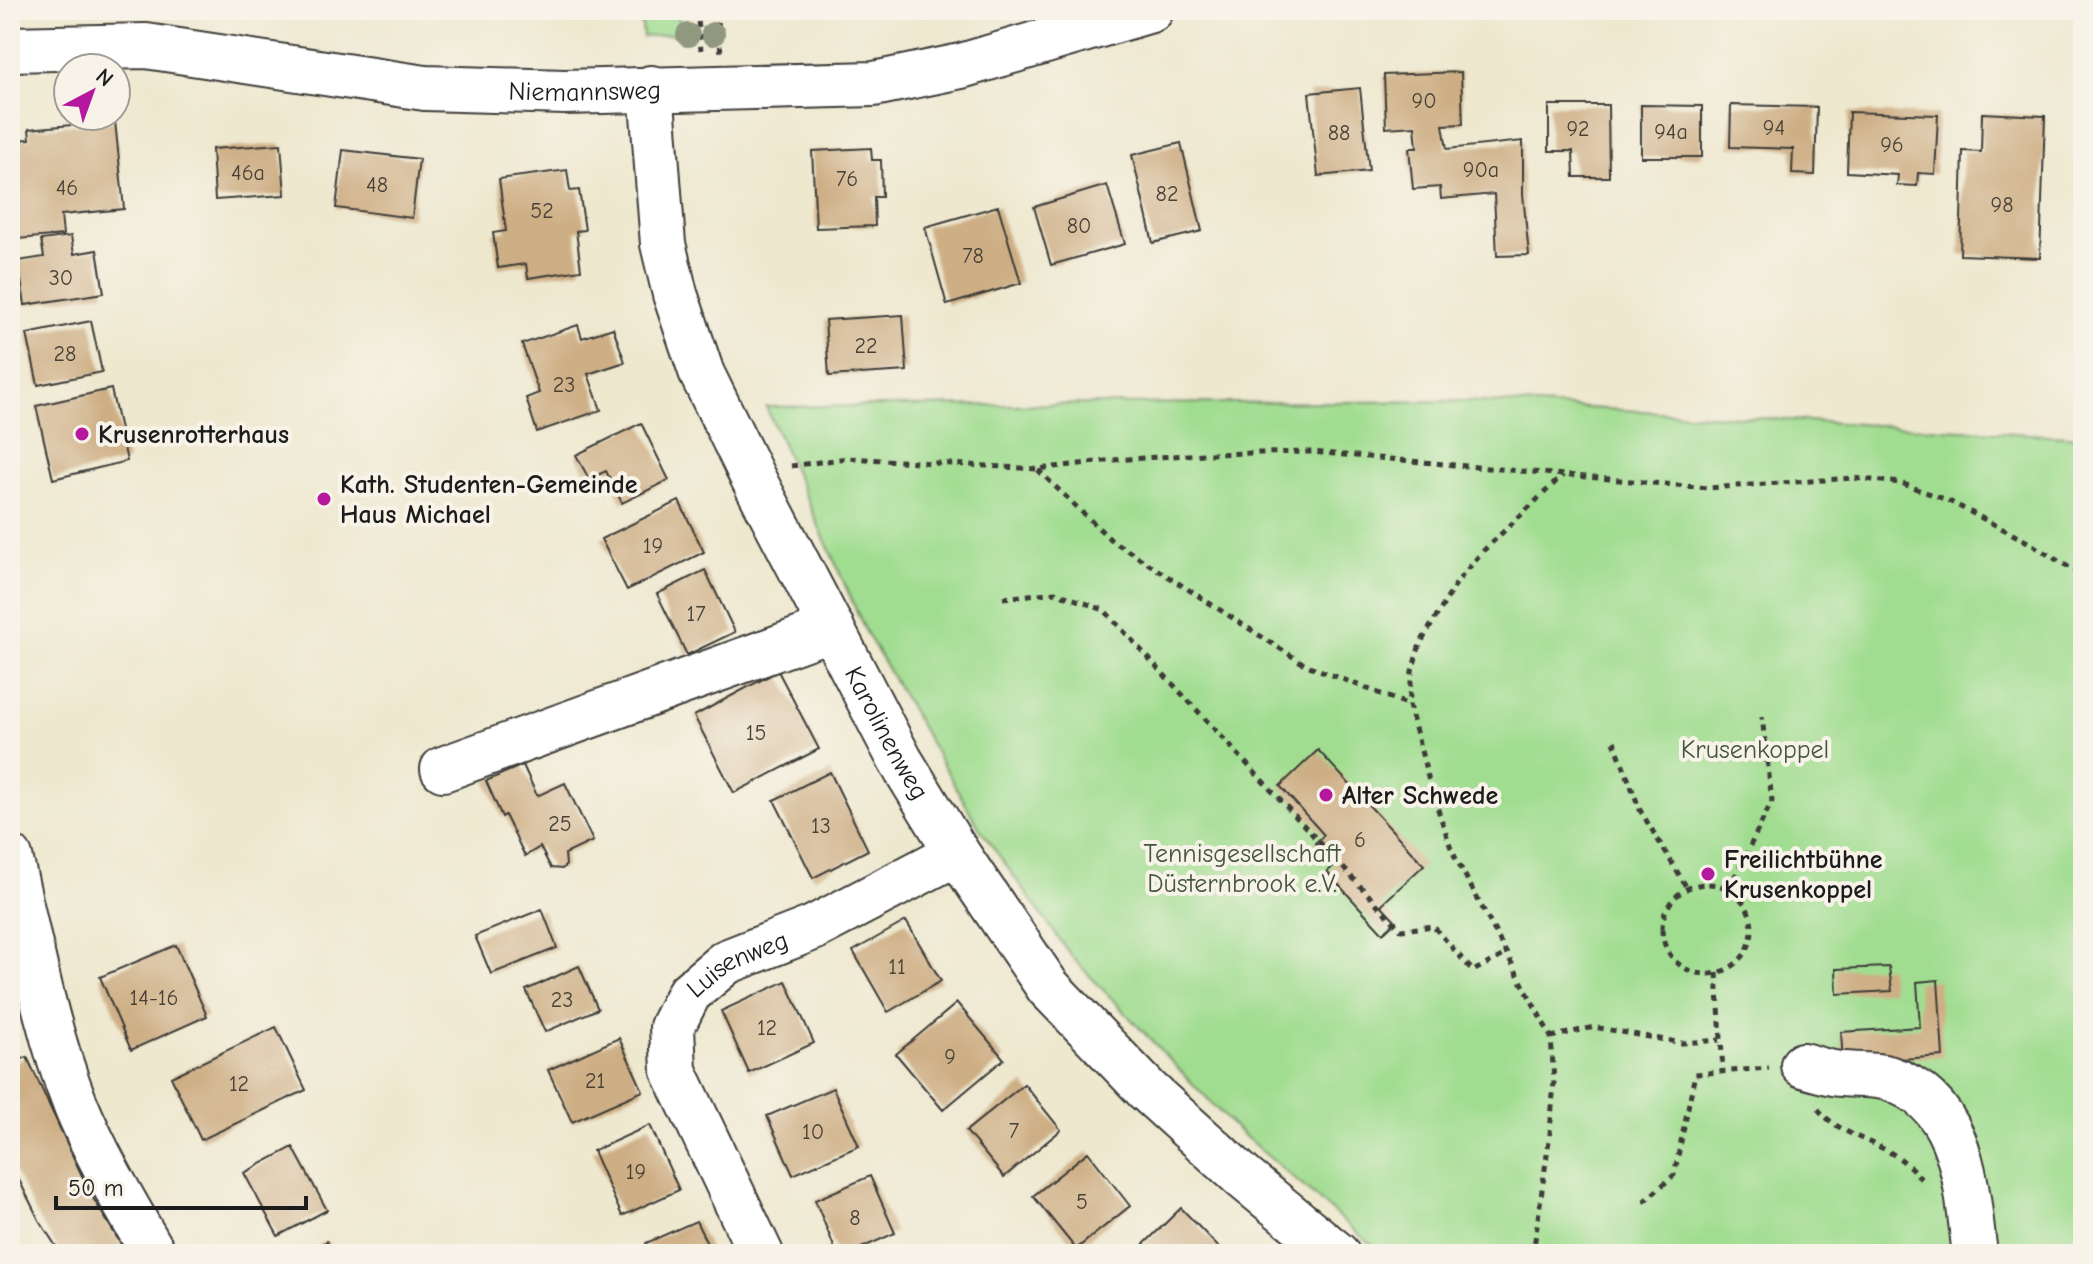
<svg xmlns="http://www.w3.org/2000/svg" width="2093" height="1264" font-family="'Comic Neue',sans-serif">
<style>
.green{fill:#a1dd91;stroke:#5e7c56;stroke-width:2}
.building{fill:#ceaf85}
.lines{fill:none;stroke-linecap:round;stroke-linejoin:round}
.minor-casing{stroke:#3c3b37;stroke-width:48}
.path{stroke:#3c3b37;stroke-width:5;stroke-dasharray:6 6;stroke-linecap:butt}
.minor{stroke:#fff;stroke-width:44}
.tree{fill:#909880}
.poi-dot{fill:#b5179e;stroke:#f7f3e8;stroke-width:3}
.labels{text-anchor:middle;stroke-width:8;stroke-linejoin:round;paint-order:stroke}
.number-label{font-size:22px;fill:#484136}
.street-label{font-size:26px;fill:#1c1c1c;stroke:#f7f3e8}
.poi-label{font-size:26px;font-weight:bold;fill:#1c1c1c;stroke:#f7f3e8;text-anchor:start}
.park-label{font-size:26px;fill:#44563f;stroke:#f7f3e8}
</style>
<rect width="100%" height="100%" fill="#f7f3e8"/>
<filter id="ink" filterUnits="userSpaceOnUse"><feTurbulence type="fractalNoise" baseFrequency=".0125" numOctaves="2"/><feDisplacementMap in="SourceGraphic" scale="16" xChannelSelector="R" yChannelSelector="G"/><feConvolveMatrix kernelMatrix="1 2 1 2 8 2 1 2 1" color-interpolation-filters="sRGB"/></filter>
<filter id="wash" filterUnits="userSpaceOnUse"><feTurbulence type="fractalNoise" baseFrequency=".006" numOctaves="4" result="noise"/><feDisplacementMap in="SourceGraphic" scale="32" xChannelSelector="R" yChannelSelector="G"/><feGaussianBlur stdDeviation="1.8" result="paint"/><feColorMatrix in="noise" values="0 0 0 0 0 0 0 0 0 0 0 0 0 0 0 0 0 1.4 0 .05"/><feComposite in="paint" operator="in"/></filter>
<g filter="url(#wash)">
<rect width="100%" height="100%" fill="#eee8cf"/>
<!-- green -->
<path class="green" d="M640 10H678L680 33 643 37Z
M1467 401 2083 437V1254H1385L1362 1237 1234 1127 1072 957 980 829 865 630 766 407Z"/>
<g id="blocks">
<!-- building -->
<path class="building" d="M1461 72 1463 124 1443 125 1447 149 1523 141V194L1529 255 1497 256 1494 194 1441 199 1440 187 1413 189 1409 148H1417L1415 126 1386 128 1384 75Z
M1360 88 1369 171 1318 176 1309 93Z
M1549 105H1608L1609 177H1574L1573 151H1549Z
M1641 105 1702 106V157H1641Z
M1731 105 1817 107 1815 175 1792 174 1793 149 1730 147Z
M1849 112 1938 115 1935 174 1918 173 1917 186 1897 185 1898 175 1847 172Z
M1982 113 2045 116 2040 258 1960 255 1963 151 1981 152Z
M115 121 124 209 61 215 63 235 17 239 10 140 30 139 29 129Z
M1181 143 1202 231 1153 243 1132 155Z
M281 144 285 195 215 200 212 149Z
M871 148 872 160H881L882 197H874L875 226 816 228 812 151Z
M343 150 419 159 412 218 336 208Z
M567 170 570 191 579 190 585 230 576 231 581 270 528 278 526 264 498 268 493 233 506 231 499 179Z
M1107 185 1125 244 1051 265 1034 207Z
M998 206 1021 283 947 305 925 227Z
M71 236 74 254 97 250 104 293 25 305 18 261 44 257 41 240Z
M903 315 907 371 829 376 825 320Z
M91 321 102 372 38 385 27 334Z
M578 325 582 338 613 328 625 362 588 374 601 410 537 432 526 398 539 393 522 344Z
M111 389 127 461 53 479 36 406Z
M641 423 669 480 622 503 606 471 589 479 576 455Z
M679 501 704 552 627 590 601 539Z
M705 570 735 632 687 655 657 594Z
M778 671 819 749 734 793 694 716Z
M1318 750 1424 865 1381 905 1396 921 1383 933 1327 872 1335 865 1315 843 1324 835 1280 786Z
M523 765 537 796 565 783 593 841 565 854 566 865 562 869 551 868 540 847 525 856 505 815 502 817 486 781Z
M830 772 868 850 813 878 774 800Z
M542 909 557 948 491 974 475 936Z
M906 921 941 981 888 1012 853 951Z
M176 945 207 1016 131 1050 100 977Z
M579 966 598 1009 545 1032 526 990Z
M1889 967 1892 991 1837 994 1836 969Z
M1938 980 1943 1056 1843 1063 1841 1032 1920 1027 1917 982Z
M786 981 814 1043 749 1073 721 1011Z
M957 1003 1004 1059 943 1110 896 1054Z
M276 1027 306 1090 201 1140 171 1077Z
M619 1038 643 1091 572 1122 548 1070Z
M27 1057 90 1193 127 1254H61L39 1220 10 1162V1064Z
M1024 1084 1061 1130 1004 1177 966 1131Z
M833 1088 859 1146 793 1175 767 1116Z
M650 1125 679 1190 622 1216 593 1151Z
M293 1147 327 1210 278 1236 244 1173Z
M1088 1152 1130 1206 1076 1249 1033 1196Z
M870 1176 895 1233 848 1254H837L815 1200Z
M1181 1208 1225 1254H1141L1137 1251Z
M696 1221 712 1254H650L646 1243Z
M327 1241 333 1254H302Z"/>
</g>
</g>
<g filter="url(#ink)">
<use href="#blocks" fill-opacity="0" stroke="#3c3b37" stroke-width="2"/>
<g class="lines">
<!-- minor casing -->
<g class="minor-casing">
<g id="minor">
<path id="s1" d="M10 49 146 46 425 88 565 92 874 84 961 66 1151 10"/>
<path id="s2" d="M651 88 663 244 675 294 702 374 752 476 900 760 957 853 1048 987 1147 1090 1244 1178 1337 1254"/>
<path d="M443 769 832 628"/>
<path d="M10 857C29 936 45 1027 74 1101 96 1155 125 1204 154 1254"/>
<path d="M1803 1065C1813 1068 1823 1071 1833 1073 1850 1076 1870 1073 1888 1078 1965 1102 1966 1187 1975 1254"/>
<path id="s3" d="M761 1254 674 1071 672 1027 689 993 726 962 813 928 957 853"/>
</g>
</g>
<!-- path -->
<path class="path" d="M697 10 701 50
M717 10 721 53
M791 466 848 458 1038 469 1113 460 1204 454 1312 452 1708 488 1853 478 1901 483 1947 500 2026 541 2083 576
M1038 470 1110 539 1304 664 1409 705
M1003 598 1055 592 1104 610 1401 930 1433 926 1473 971 1506 954
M1614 741 1640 810 1687 888
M1662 929a45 45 0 1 1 90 0a45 45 0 1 1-90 0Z
M1729 889 1772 801 1762 717
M1717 973 1723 1072
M1551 1037 1594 1027 1682 1043 1720 1040
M1818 1109C1847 1144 1893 1139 1923 1182
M1644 1202 1674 1175 1695 1074 1769 1068
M1533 1254 1550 1133 1554 1081 1551 1037 1452 851 1431 789 1409 705 1412 671 1420 644 1457 582 1482 552 1563 475"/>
<!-- minor -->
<use href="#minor" class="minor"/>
</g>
<!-- trees -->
<g class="tree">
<circle cx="713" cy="34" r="12"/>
<circle cx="688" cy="35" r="12"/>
</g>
</g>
<!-- markers -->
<g class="poi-dot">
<circle cx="82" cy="434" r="8"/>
<circle cx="324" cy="499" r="8"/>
<circle cx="1326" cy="795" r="8"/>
<circle cx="1708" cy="874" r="8"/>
</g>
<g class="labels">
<!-- number labels -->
<g class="number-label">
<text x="1424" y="108">90</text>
<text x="1774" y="135">94</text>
<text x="1578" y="136">92</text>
<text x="1671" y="139">94a</text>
<text x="1339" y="140">88</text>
<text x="1892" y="152">96</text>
<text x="1481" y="177">90a</text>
<text x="248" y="180">46a</text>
<text x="847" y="186">76</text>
<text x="377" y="192">48</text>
<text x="67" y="195">46</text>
<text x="1167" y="201">82</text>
<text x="2002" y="212">98</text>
<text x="542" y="218">52</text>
<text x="1079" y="233">80</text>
<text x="973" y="263">78</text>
<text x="61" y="285">30</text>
<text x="866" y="353">22</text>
<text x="65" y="361">28</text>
<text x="564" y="392">23</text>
<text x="653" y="553">19</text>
<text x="696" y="621">17</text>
<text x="756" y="740">15</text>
<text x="560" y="831">25</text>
<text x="821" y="833">13</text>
<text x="1360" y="847">6</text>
<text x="897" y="974">11</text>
<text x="154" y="1005">14-16</text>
<text x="562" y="1007">23</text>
<text x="767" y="1035">12</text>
<text x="950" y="1064">9</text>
<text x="595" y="1088">21</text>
<text x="239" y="1091">12</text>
<text x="1014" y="1138">7</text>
<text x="813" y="1139">10</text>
<text x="636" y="1179">19</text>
<text x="1082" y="1209">5</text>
<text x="855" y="1225">8</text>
</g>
<!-- street labels -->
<g class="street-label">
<text dy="9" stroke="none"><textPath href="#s1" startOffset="578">Niemannsweg</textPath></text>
<text dy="9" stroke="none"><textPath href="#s2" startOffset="696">Karolinenweg</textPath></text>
<text dy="9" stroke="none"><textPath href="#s3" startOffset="342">Luisenweg</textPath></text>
</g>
<!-- poi labels -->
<g class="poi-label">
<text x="98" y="443">Krusenrotterhaus</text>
<text x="340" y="493">Kath. Studenten-Gemeinde<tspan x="340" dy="30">Haus Michael</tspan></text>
<text x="1342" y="804">Alter Schwede</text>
<text x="1724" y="868">Freilichtbühne<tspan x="1724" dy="30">Krusenkoppel</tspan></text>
</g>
<!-- park labels -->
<g class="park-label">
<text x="1755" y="758">Krusenkoppel</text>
<text x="1242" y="862">Tennisgesellschaft<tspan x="1242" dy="30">Düsternbrook e.V.</tspan></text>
</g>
</g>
<!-- margin -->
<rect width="2093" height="1264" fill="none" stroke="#f7f3e8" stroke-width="40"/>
<!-- north arrow -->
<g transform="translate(92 92) rotate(41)"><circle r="38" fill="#f7f3e8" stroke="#9f9d96" stroke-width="2"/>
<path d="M0-6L14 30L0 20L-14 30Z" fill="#b5179e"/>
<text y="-12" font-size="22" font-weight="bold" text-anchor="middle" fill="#1c1c1c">N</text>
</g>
<!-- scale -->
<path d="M56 1196v12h250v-12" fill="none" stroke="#1c1c1c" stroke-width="4"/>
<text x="68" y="1196" font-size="24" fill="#1c1c1c" stroke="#f7f3e8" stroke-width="6" paint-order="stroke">50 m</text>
</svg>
